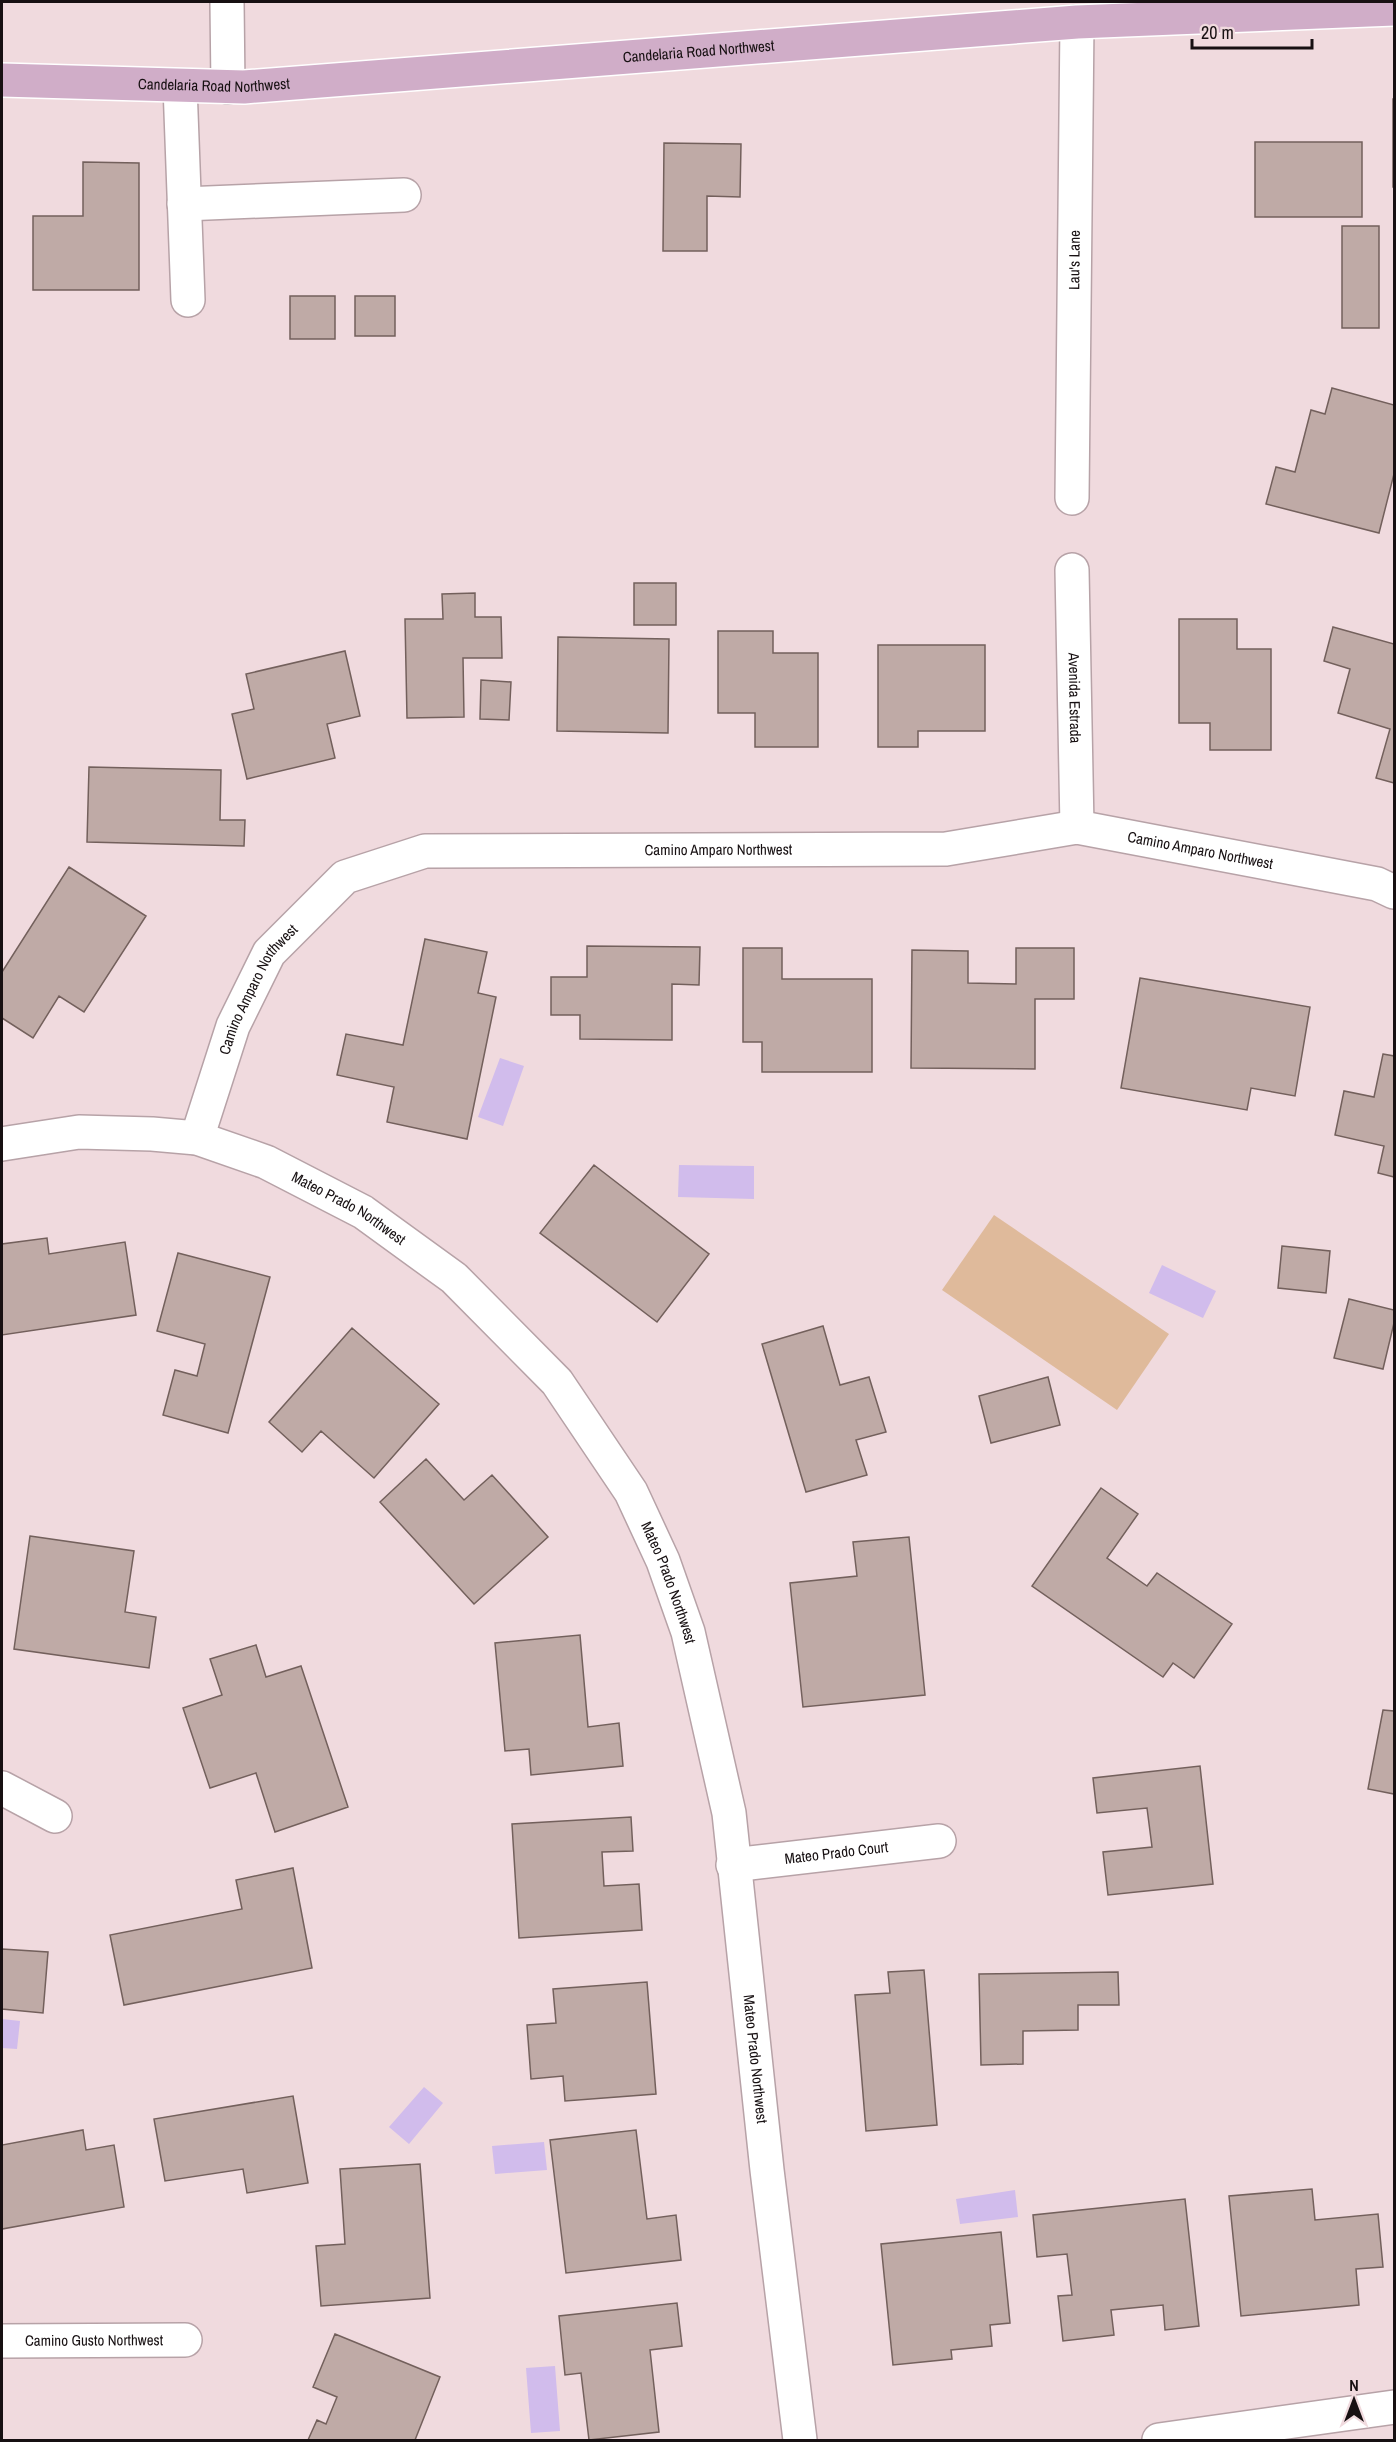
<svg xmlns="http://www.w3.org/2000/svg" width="1396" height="2442" font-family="'Archivo Narrow',sans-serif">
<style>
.green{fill:#dfba9b}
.water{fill:#d1bcec}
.building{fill:#bfaaa6;stroke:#73605c;stroke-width:1.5}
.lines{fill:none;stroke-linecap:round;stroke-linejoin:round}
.minor-casing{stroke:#b7a2a7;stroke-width:36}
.major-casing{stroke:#fff;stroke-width:36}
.minor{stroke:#fff;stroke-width:33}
.major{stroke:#d0adc8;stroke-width:33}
.labels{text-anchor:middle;stroke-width:6;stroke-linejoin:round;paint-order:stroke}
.street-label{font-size:15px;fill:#171012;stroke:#f0dade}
</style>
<rect width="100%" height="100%" fill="#f0dade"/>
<!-- green -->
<path class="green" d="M994 1215 1169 1334 1117 1410 942 1290Z"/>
<!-- water -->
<path class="water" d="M500 1058 524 1066 503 1126 478 1117Z
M679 1165 754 1166V1199L678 1197Z
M1162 1265 1216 1291 1203 1318 1149 1293Z
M2 2019 20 2021 17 2049 2 2048Z
M424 2087 443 2103 409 2144 389 2127Z
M544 2142 547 2170 495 2174 492 2146Z
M1015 2190 1018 2217 960 2224 956 2199Z
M555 2366 560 2431 531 2433 526 2368Z"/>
<!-- building -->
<path class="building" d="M1393 99H1394V187H1393Z
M1255 142H1362V217H1255Z
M664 143 741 144 740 197 707 196V251H663Z
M83 162 139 163V290H33V216H83Z
M1342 226H1379V328H1342Z
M290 296H335V339H290Z
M355 296H395V336H355Z
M1332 388 1394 405V474L1379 533 1266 504 1276 467 1295 472 1311 410 1325 414Z
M634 583H676V625H634Z
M475 593V617H501L502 658H463L464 717 407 718 405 619H443L442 594Z
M1179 619H1237V649H1271V750H1210V723H1179Z
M1333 627 1394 644V783L1376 778 1390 729 1338 713 1350 669 1324 661Z
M718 631H773V653H818V747H755V713H718Z
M558 637 669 639 668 733 557 731Z
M878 645H985V731H918V747H878Z
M345 651 360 716 327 724 335 758 247 779 232 714 254 709 246 674Z
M481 680 511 682 509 720 480 719Z
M89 767 221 770 220 820H245L244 846 87 842Z
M69 867 146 916 84 1012 59 996 33 1038 2 1018V972Z
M425 939 487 952 478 993 496 997 467 1139 387 1122 394 1087 337 1075 346 1034 403 1045Z
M587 946 700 947 699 985 672 984V1040L580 1039V1015H551V977H587Z
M743 948H782V979H872V1072H762V1042H743Z
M1016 948H1074V999H1035V1069L911 1068 912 950 968 951V983L1016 984Z
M1140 978 1310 1007 1295 1096 1251 1088 1247 1110 1121 1088Z
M1383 1054 1394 1056V1177L1378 1173 1384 1146 1335 1135 1344 1091 1374 1097Z
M594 1165 709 1254 657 1322 540 1233Z
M47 1238 49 1254 125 1242 136 1315 2 1335V1244Z
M1282 1246 1330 1251 1326 1293 1278 1288Z
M178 1253 270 1277 228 1433 163 1415 175 1370 197 1376 205 1344 157 1331Z
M1349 1299 1394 1310V1323L1383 1369 1334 1358Z
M823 1326 840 1385 869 1377 886 1432 856 1440 867 1475 806 1492 762 1344Z
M352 1328 439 1404 374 1478 321 1431 302 1452 269 1422Z
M1048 1377 1060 1425 991 1443 979 1396Z
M426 1459 464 1500 492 1475 548 1537 474 1604 380 1502Z
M1101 1488 1138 1514 1107 1558 1147 1586 1157 1573 1232 1624 1194 1678 1173 1663 1163 1677 1032 1586Z
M30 1536 134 1551 125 1612 156 1617 149 1668 14 1649Z
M909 1537 925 1695 803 1707 790 1583 857 1576 853 1542Z
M580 1635 588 1727 619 1723 623 1766 531 1775 529 1749 505 1751 495 1643Z
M256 1645 266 1677 301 1666 348 1807 275 1832 256 1773 210 1788 183 1708 222 1695 210 1659Z
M1383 1710 1394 1711V1794L1368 1789Z
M1200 1766 1213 1884 1108 1895 1103 1852 1152 1847 1147 1808 1097 1813 1093 1778Z
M631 1817 633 1851 602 1852 604 1886 639 1884 642 1930 519 1938 512 1824Z
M293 1868 312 1968 124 2005 110 1935 242 1909 236 1880Z
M2 1949 48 1952 43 2013 2 2009Z
M924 1970 937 2125 866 2131 855 1995 890 1993 888 1972Z
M1118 1972 1119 2005H1078V2030L1023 2031V2064L981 2065 979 1974Z
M647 1982 656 2094 565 2101 563 2076 531 2079 527 2025 556 2023 553 1989Z
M293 2096 308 2183 247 2193 243 2169 165 2181 154 2119Z
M83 2130 86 2150 114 2145 124 2207 2 2229V2145Z
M636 2130 647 2219 676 2215 681 2260 566 2273 550 2140Z
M420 2164 430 2298 321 2306 316 2246 345 2244 340 2169Z
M1312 2189 1315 2220 1378 2214 1383 2267 1356 2269 1359 2305 1241 2316 1229 2196Z
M1185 2199 1199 2326 1165 2330 1163 2305 1111 2310 1114 2335 1063 2341 1058 2296 1072 2295 1067 2254 1037 2257 1033 2215Z
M1001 2232 1010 2323 990 2325 992 2346 951 2350 952 2359 893 2365 881 2244Z
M677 2303 682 2346 650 2350 659 2432 589 2440 581 2373 565 2375 559 2316Z
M335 2334 440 2377 415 2440H308L317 2420 326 2424 337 2397 313 2387Z"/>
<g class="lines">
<!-- minor casing -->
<g class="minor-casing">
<g id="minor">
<path d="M227 2 228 87"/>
<path d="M180 86 188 300"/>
<path d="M184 204 404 195"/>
<path id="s1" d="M1072 498 1077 22"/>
<path id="s2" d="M1072 570 1077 827"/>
<path id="s3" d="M197 1138 233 1026 269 953 345 877 425 851 946 849 1077 827 1377 884 1394 892"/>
<path id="s4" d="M2 1144 79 1132 152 1134 197 1138 266 1162 363 1212 454 1278 557 1382 631 1492 663 1561 688 1632 729 1813 767 2170 800 2440"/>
<path d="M2 1788 55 1816"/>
<path id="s5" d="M733 1865 939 1841"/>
<path id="s6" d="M2 2341 185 2340"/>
<path d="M1159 2440 1394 2407"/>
</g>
</g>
<!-- major casing -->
<g class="major-casing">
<g id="major">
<path id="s7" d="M2 80 244 87 1077 22 1394 9"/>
</g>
</g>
<!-- minor -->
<use href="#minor" class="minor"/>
<!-- major -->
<use href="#major" class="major"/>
</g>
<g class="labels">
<!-- street labels -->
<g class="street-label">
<text dy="5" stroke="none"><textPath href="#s7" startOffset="698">Candelaria Road Northwest</textPath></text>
<text dy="5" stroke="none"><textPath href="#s7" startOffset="212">Candelaria Road Northwest</textPath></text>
<text dy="5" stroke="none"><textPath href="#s1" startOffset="238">Lau's Lane</textPath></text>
<text dy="5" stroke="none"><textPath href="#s2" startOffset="128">Avenida Estrada</textPath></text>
<text dy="5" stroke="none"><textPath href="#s3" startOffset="684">Camino Amparo Northwest</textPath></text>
<text dy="5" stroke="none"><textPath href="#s3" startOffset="1170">Camino Amparo Northwest</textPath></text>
<text dy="5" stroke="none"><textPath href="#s3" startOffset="162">Camino Amparo Northwest</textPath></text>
<text dy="5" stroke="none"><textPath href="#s4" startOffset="364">Mateo Prado Northwest</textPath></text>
<text dy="5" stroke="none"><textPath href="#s4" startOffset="868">Mateo Prado Northwest</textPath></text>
<text dy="5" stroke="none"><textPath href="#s5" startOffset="104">Mateo Prado Court</textPath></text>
<text dy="5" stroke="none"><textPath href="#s4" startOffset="1354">Mateo Prado Northwest</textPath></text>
<text dy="5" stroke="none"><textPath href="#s6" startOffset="92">Camino Gusto Northwest</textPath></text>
</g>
</g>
<!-- border -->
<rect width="1396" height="2442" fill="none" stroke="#171012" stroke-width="6"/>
<!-- north arrow -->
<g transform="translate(1354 2400)" stroke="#f0dade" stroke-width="4.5" paint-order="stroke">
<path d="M0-4.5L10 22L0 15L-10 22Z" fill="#171012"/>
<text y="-9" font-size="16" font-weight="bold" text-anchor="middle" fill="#171012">N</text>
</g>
<!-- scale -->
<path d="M1192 39v9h120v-9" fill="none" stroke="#171012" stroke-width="3"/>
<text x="1201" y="39" font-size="18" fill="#171012" stroke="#f0dade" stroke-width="4.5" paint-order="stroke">20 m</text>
</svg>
